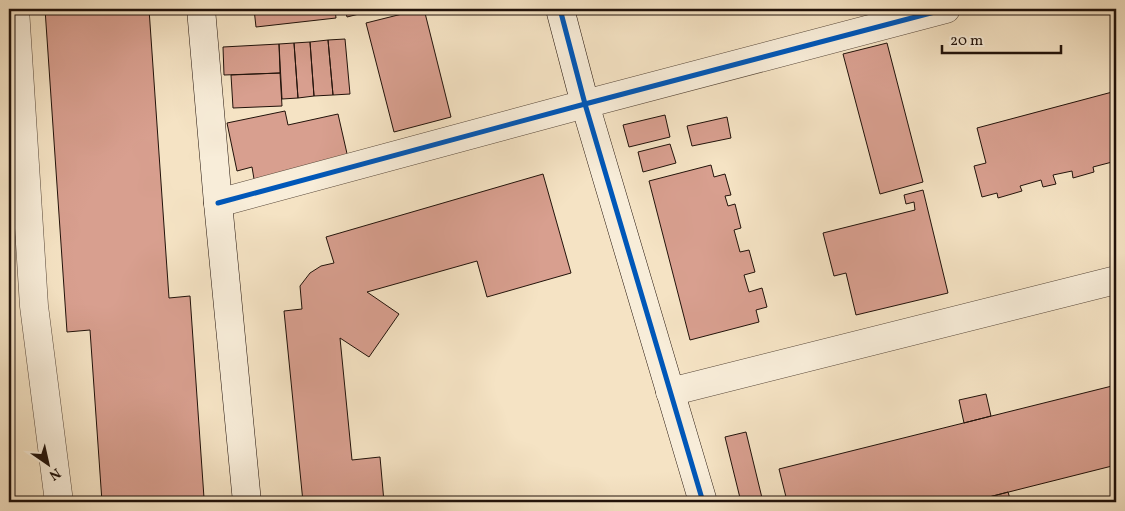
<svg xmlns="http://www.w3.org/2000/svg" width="1125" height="511" font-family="Vollkorn,serif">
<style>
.building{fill:#d89f8f;stroke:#21120a}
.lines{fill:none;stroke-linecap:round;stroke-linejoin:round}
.street-casing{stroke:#564638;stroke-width:29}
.secondary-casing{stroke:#21120a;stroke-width:29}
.street{stroke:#f8edd9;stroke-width:28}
.secondary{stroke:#f8edd9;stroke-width:28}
.cycleway-casing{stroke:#f8edd9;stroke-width:8}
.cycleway{stroke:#0057b8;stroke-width:5}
</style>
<rect width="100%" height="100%" fill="#f5e3c4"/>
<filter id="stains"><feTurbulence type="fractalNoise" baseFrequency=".004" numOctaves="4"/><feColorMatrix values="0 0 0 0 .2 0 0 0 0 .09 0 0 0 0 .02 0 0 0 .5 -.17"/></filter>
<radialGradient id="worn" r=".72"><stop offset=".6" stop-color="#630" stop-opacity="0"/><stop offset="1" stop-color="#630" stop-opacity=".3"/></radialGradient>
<!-- building -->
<path class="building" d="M45 9H149L169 298 190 296 204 498 138 502H102L90 330 67 332Z
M254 9H335L336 18 256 27Z
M345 9H379L347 17Z
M422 9H424L451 117 394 132 366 23Z
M345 39 350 94 333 95 328 40Z
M328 40 333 95 314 96 310 42Z
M310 42 314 96 298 98 294 43Z
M294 43 298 98 282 99 279 44Z
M887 43 923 182 880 194 843 54Z
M279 44 280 73 224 75 223 47Z
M280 73 282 106 233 108 231 75Z
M1116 91V161L1093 167 1094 172 1073 178 1072 171 1053 175 1056 184 1043 187 1041 180 1020 186 1022 191 998 198 997 193 982 197 974 166 986 163 977 128Z
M285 111 288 125 338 114 348 158 254 179 252 167 237 171 227 123Z
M665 115 670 137 629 147 623 125Z
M727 117 731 138 692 146 687 126Z
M670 144 676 163 643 172 638 152Z
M711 165 714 177 725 174 731 195 725 196 728 206 735 204 741 228 734 230 740 252 749 250 755 272 744 275 749 292 762 288 767 307 756 310 759 322 690 340 649 181Z
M543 174 571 273 487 297 477 261 367 292 399 314 369 357 340 338 352 460 380 457 384 502H303L284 311 302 309 300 286 310 273 321 266 334 263 326 237Z
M923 190 948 293 856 315 846 273 834 276 823 233 915 210 914 202 906 204 904 195Z
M1116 385V465L969 502H780L787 501 779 469Z
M986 394 991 416 964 423 959 400Z
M746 432 763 502H741L725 437Z
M1008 492 1011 502H979L978 500Z"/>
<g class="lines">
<!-- street casing -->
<g class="street-casing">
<path id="street" d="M15 9 34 306 59 502
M218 203 585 104 946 9
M670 392 1116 280"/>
</g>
<!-- secondary casing -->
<g class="secondary-casing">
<path id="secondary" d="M201 9 218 203 247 502
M560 9 585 104 703 502"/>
</g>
<!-- street -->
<use href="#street" class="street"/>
<!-- secondary -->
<use href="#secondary" class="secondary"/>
<!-- cycleway casing -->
<g class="cycleway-casing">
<path id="cycleway" d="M560 9 585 104 703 502
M218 203 585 104 946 9"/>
</g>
<!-- cycleway -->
<use href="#cycleway" class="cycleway"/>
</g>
<!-- margin -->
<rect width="1125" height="511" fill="none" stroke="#f5e3c4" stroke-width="30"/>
<rect x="10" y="10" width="1105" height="491" fill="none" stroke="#21120a" stroke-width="2.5"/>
<rect x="15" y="15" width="1095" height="481" fill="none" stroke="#21120a"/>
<!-- north arrow -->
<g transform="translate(48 464) rotate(146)" stroke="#f8edd9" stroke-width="4" paint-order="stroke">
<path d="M0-4L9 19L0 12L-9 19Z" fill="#21120a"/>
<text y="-8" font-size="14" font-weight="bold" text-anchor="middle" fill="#21120a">N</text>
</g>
<!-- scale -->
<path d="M942 45v8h119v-8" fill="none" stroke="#21120a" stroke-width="2.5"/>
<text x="950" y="45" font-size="15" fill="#21120a" stroke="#f8edd9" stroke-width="4" paint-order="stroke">20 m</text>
<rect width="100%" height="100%" filter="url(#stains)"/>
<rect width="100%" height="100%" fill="url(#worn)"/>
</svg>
